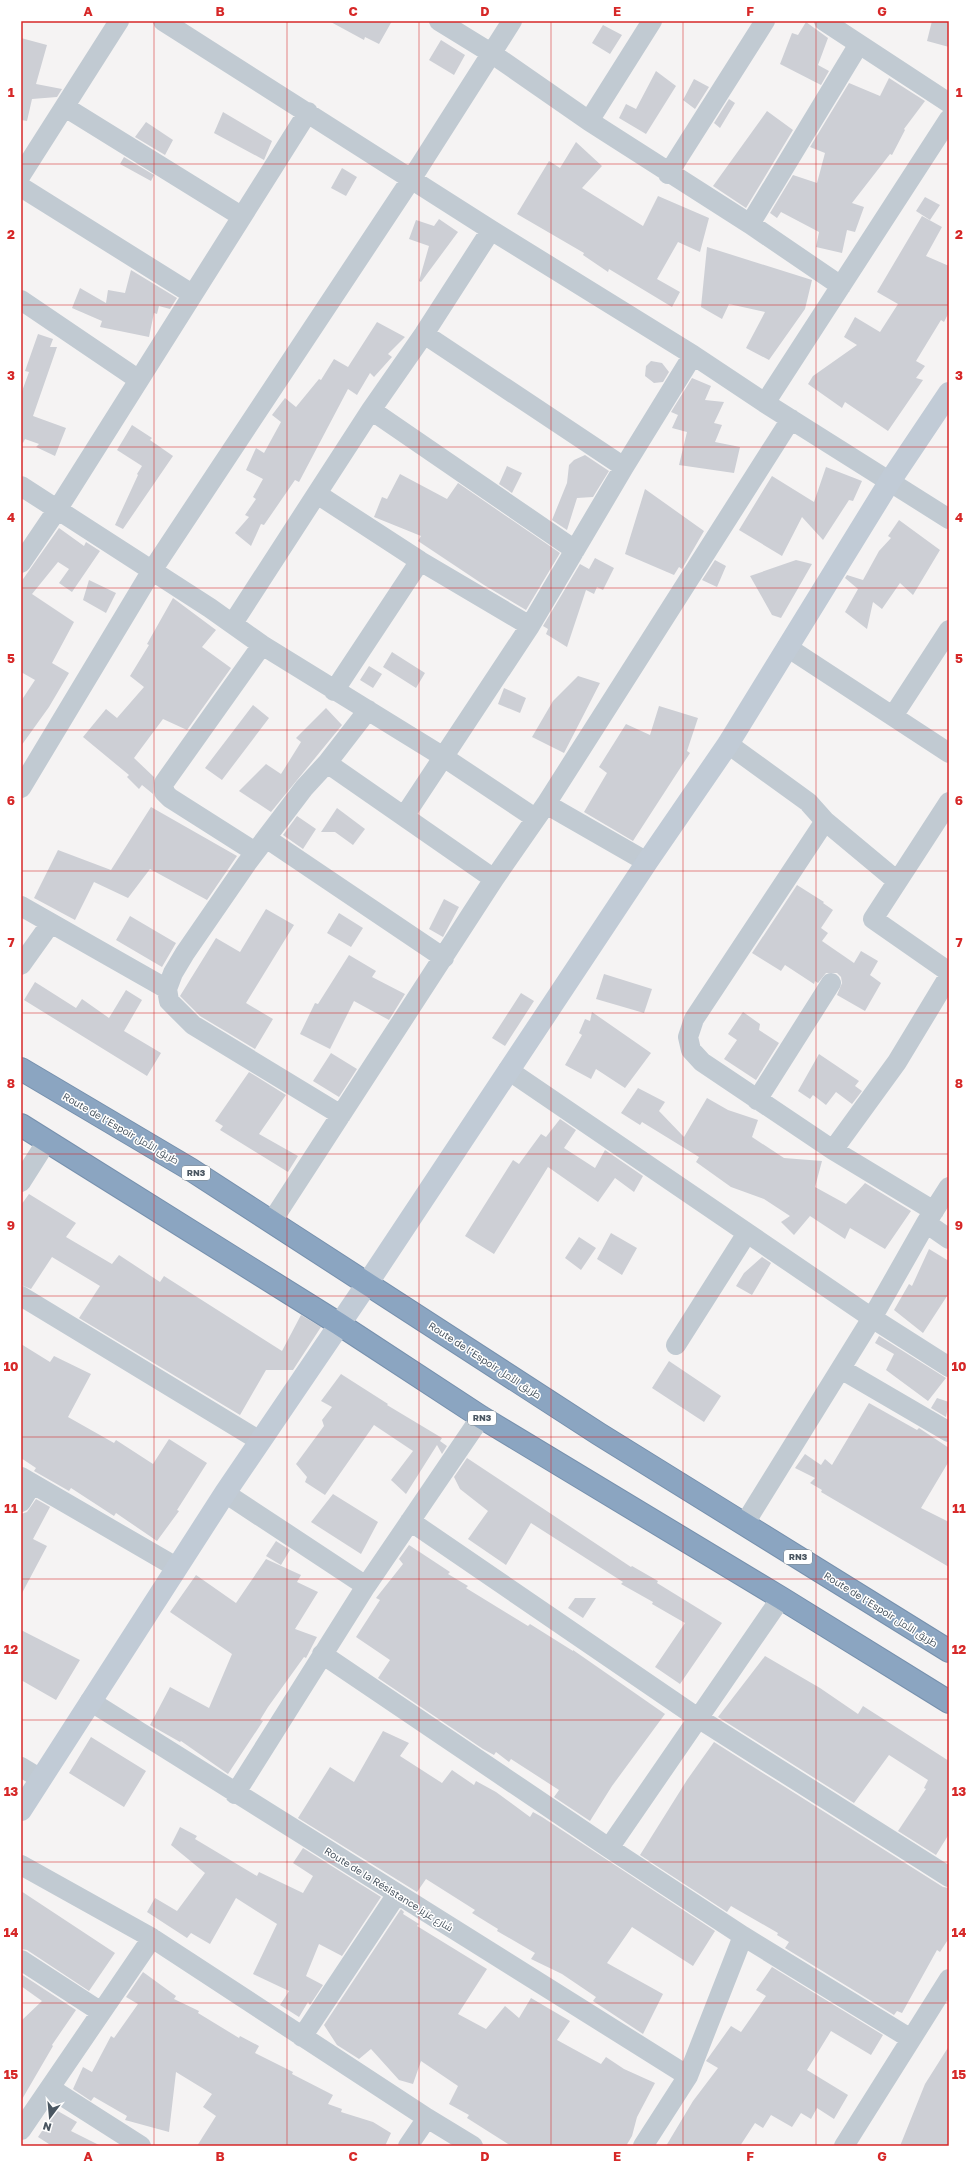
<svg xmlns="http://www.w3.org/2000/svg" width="970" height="2167" font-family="'Golos Text',Cairo,sans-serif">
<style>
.building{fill:#cdcfd5}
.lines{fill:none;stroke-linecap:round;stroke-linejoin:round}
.highway-casing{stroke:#7690ad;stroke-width:24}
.street{stroke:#c1cad2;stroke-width:20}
.secondary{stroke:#c1cbd6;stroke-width:22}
.highway{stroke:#8ba5c1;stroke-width:22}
.grid{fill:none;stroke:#d62828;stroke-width:1;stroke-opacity:0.55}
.labels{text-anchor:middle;stroke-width:3;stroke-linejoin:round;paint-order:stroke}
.shield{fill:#fff;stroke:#808990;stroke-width:1}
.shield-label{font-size:9px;font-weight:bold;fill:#4a5661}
.street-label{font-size:10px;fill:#4a5661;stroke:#fff}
.neatline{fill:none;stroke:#d62828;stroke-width:1.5}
.grid-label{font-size:13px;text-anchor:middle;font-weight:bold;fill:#d62828}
</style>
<rect width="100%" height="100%" fill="#f5f3f3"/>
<!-- building -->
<path class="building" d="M329 21H392L379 44 365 37 364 40Z
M932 21H949V47L927 41Z
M806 22 828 38 818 65 829 71 821 85 780 64 792 33 798 35Z
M603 25 622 35 610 54 592 43Z
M21 38 47 45 36 84 62 89 57 97 32 99 27 121 21 120Z
M441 40 465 55 454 75 429 60Z
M656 71 676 86 646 134 619 118 626 104 636 109Z
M889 78 925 101 904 129 905 130 892 155 890 154 852 203 864 207 855 232 847 230 842 253 816 247 819 232 781 212 777 218 770 213 793 175 817 183 825 153 810 147 849 83 880 96Z
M694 79 709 87 695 109 683 100Z
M729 99 735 103 720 128 714 123Z
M767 111 793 130 746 208 713 186Z
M223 112 272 141 264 160 214 133Z
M146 122 173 140 165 155 135 137Z
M576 142 602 166 582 188 643 226 658 196 709 218 700 252 678 242 657 279 680 292 672 307 609 269 608 272 583 255 584 253 517 214 549 161 560 168Z
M124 157 154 175 151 181 120 164Z
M342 168 357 177 346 196 331 188Z
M925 197 940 205 930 220 916 211Z
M922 216 942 227 926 256 949 266V312L944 322 941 320 916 361 925 366 916 378 923 380 888 431 845 402 842 408 808 384 813 376 857 345 844 337 855 317 880 332 898 304 877 292Z
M439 219 458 232 421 282 419 281 429 246 409 239 416 220 434 226Z
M707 247 812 280 805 309 769 360 746 348 765 312 729 304 722 319 701 307Z
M131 270 177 298 170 309 159 306 157 314 154 313 149 337 100 327 102 321 72 308 80 288 106 303 108 290 125 293Z
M377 322 405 337 388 354 392 357 374 377 370 373 357 395 348 389 299 482 295 480 264 525 261 524 251 546 235 533 249 517 245 515 256 499 253 497 263 479 246 470 256 448 264 453 281 422 272 415 285 398 296 407 319 379 321 380 334 359 348 367Z
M38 334 53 339 50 347H57L33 416 66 428 55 456 36 447 39 444 25 439 23 443 21 442V394L29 372 25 371Z
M651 361 662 363 669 372 663 382 654 383 645 376 646 366Z
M692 378 711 386 705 400 724 402 714 423 722 425 715 442 740 447 734 473 679 465 687 432 672 428 678 415 671 412Z
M132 425 152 438 150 440 173 456 123 529 115 525 138 475 137 474 142 466 117 450Z
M585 455 609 471 593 497 577 498 567 530 552 520 567 483 569 465 574 460Z
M507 466 522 473 512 493 499 484Z
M826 467 862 481 853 501 849 500 823 540 802 517 782 556 739 530 772 476 814 502Z
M400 474 447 499 458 483 560 553 526 610 484 585 418 541 421 536 374 517 382 497 387 499Z
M645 489 704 531 682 569 679 567 674 575 625 554Z
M899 520 940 550 913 595 900 583 882 609 873 602 867 629 845 612 858 589 845 578 847 575 863 580 879 551 891 538 888 536Z
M59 528 84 546 86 542 100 551 72 592 59 583 69 569 58 562 32 594 74 622 52 663 69 673 49 707 21 746V701L35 680 21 672V582Z
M595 558 614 568 603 590 597 587 594 594 586 590 567 647 546 634 548 629 543 626 580 564 589 569Z
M715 560 726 566 717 587 702 580Z
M796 560 812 564 781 618 772 615 750 576Z
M89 580 116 593 106 613 83 600Z
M173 598 216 630 202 647 231 668 187 730 163 719 134 758 154 777 153 794 142 785 139 789 127 777 129 775 83 737 106 709 117 718 144 687 130 676 149 645 147 644Z
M392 652 425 673 416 688 383 667Z
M369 666 382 674 373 688 360 680Z
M578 676 600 683 564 753 532 737 553 701Z
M504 688 526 698 520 713 498 704Z
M253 705 269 718 222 780 205 768Z
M659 706 698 718 687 751 690 753 633 841 584 812 607 773 599 767 626 724 650 735Z
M326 708 342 725 271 812 239 791 266 764 281 774 301 742 296 738Z
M151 807 237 856 207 900 150 869 128 898 94 882 75 920 34 898 58 850 111 870Z
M337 808 365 829 353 845 335 832H321Z
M297 816 316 829 303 849 283 835Z
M797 885 824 902 823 903 833 910 821 928 828 933 822 941 854 963 861 951 878 961 870 975 881 983 865 1011 837 995 842 983 841 977 837 973H826L818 983 815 981 814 984 785 965 781 971 752 953Z
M444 899 459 907 443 937 429 929Z
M266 909 294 925 246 1003 273 1019 255 1049 200 1016 180 996 216 938 240 952Z
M339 913 363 928 351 947 327 933Z
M130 916 176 943 162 967 116 940Z
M349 955 376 971 372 977 405 994 389 1020 354 1001 330 1049 300 1034 315 1003 318 1004Z
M604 974 652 989 644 1013 596 999Z
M35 982 76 1008 82 999 109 1018 126 990 142 1000 124 1031 161 1053 147 1076 24 1000Z
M521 993 534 1001 505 1046 492 1038Z
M592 1012 651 1053 625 1088 596 1069 591 1079 565 1065 582 1035 579 1033 585 1019 590 1021Z
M743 1012 760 1024 759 1030 779 1043 756 1080 724 1059 737 1040 728 1034Z
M331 1053 357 1069 339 1097 313 1081Z
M819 1054 859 1081 855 1086 862 1091 852 1104 836 1092 826 1105 813 1095 810 1099 798 1091Z
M249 1072 286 1095 259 1134 298 1156 288 1172 220 1130 223 1126 215 1121Z
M638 1088 665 1102 659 1111 684 1137 707 1098 728 1110 758 1120 752 1137 784 1158 822 1161 815 1187 846 1204 865 1183 911 1211 885 1249 850 1228 845 1239 810 1216 794 1235 781 1222 790 1216 764 1199 731 1187 696 1162 699 1157 642 1122 640 1125 621 1113Z
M560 1119 576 1130 564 1148 595 1168 605 1150 643 1176 634 1192 615 1178 598 1202 548 1167 494 1254 465 1236 513 1160 519 1164 541 1134 546 1137Z
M29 1194 76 1223 66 1237 112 1264 119 1255 160 1282 164 1276 282 1351 301 1315 321 1327 293 1370H266L240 1415 79 1318 100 1286 52 1257 31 1289 21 1285V1205Z
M611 1233 637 1248 622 1275 597 1259Z
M579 1237 596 1248 581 1270 565 1258Z
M929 1249 949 1261V1293L923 1333 894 1310 909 1284 912 1286Z
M762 1257 771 1263 752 1295 736 1286 744 1273Z
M879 1336 946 1378 928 1401 886 1370 894 1354 875 1343Z
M21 1344 50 1362 54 1356 91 1374 68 1417 114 1443 116 1440 153 1464 169 1439 207 1463 177 1510 179 1511 157 1541 116 1513 114 1516 71 1488 69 1491 34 1471 36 1468 21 1458Z
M669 1361 721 1396 704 1422 652 1388Z
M341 1374 388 1404 387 1405 442 1438 440 1441 447 1446 442 1454 437 1445 406 1494 391 1480 413 1451 374 1425 325 1495 305 1482 307 1477 296 1464 324 1426 322 1420 332 1407 321 1401Z
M937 1398 949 1402 946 1417 931 1408Z
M869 1403 917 1430 919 1428 949 1448V1461L921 1508 949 1522V1567L821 1492 822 1490 810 1483 815 1478 795 1468 805 1454 821 1465 825 1459 832 1465Z
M467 1458 631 1567 632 1566 658 1581 657 1583 722 1623 680 1684 655 1667 685 1623 652 1604 653 1602 621 1584 623 1582 531 1523 506 1565 468 1539 488 1511 460 1489 454 1477Z
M333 1494 378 1522 361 1554 311 1522Z
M36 1499 50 1507 33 1539 47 1546 21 1595V1514L27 1512Z
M276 1541 290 1550 281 1565 266 1556Z
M409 1545 450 1572 448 1574 468 1586 466 1588 528 1626 530 1624 573 1651V1650L665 1714 612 1786 590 1821 554 1797 559 1790 511 1759 509 1762 496 1752 494 1755 483 1749 378 1678 390 1660 356 1637 380 1600 376 1598 403 1564 399 1559Z
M266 1559 301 1575 297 1582 318 1592 295 1629 317 1637 306 1658 304 1657 268 1707 260 1720 263 1721 228 1774 181 1741 180 1742 150 1725 170 1687 209 1708 232 1654 170 1612 196 1575 236 1603Z
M575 1598H596L583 1618 568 1608Z
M21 1630 80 1660 56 1700 21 1680Z
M765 1656 820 1688 858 1714 863 1706 949 1761V1834L936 1855 898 1831 926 1789 924 1788 928 1780 889 1755 854 1803 718 1717Z
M383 1731 409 1743 400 1756 442 1783 452 1770 474 1785 476 1781 496 1792 530 1817 533 1812 542 1817 715 1931 693 1966 632 1927 607 1963 663 1994 643 2034 593 2001 596 1997 562 1974 531 1959 535 1953 497 1931 498 1929 472 1913 475 1910 426 1879 417 1892 298 1818 330 1767 354 1782Z
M91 1737 146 1771 124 1807 69 1773Z
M714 1742 943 1887 949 1888V1938L940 1952 937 1950 902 2013 897 2011 894 2015 785 1948 789 1942 777 1935 778 1933 731 1906 727 1912 640 1855 687 1780Z
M180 1827 197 1836 195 1839 257 1876 259 1872 303 1893 313 1876 293 1863 303 1848 381 1897 342 1956 319 1944 306 1976 323 1985 310 2005 308 2002 299 2017 280 2005 289 1991 253 1974 277 1924 236 1898 210 1944 191 1933 187 1938 147 1912 155 1898 177 1911 205 1873 171 1845Z
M21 1891 115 1953 89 1991 27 1950 21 1949Z
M401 1909 404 1912 403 1914 419 1924 417 1926 487 1969 458 2014 486 2029 505 2006 519 2018 531 1998 570 2021 557 2040 601 2064 606 2057 624 2069 655 2083 637 2117 632 2136 626 2146H511L467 2118 469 2115 449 2104 458 2086 421 2061 413 2084 399 2080 371 2049 359 2059 337 2045 324 2025Z
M772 1967 883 2035 871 2055 831 2031 807 2070 848 2095 834 2119 817 2108 811 2119 801 2113 792 2127 771 2115 763 2128 755 2123 740 2146H666L693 2101 718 2068 706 2061 731 2026 741 2032 766 1996 756 1990Z
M143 1972 176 1996 174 1999 199 2011 198 2013 239 2038 240 2036 259 2046 255 2053 293 2072 292 2074 333 2095 328 2104 342 2109 341 2112 373 2122 391 2133 385 2146H197L216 2116 203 2107 212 2094 176 2072 169 2132 125 2120 127 2116 94 2097 91 2101 73 2089 83 2067 92 2072 111 2036 114 2038 138 2004 126 1997Z
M21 1974 76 2010 52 2045 53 2046 21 2101V2021L42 2001 21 1986Z
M949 2046V2146H900L925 2084Z
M56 2110 77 2122 71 2131 101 2146H52L38 2137Z"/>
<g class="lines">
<!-- highway casing -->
<g class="highway-casing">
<path id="highway" d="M21 1069 190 1169 599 1434 949 1651
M21 1125 339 1324 481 1417 781 1598 949 1702"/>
</g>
<!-- street -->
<path class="street" d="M163 21 491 230 693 355 765 403 949 519
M439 21 491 53 589 121 750 224 841 286
M824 21 949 103
M65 107 241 216
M589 121 652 21
M668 174 765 21
M21 175 119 21
M21 187 192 294
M750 224 859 44
M21 300 139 380
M424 334 624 467
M765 403 949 119
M371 410 575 550
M21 486 210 608 262 645 442 756 535 818
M317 494 420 561 530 626
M21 563 57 510 308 112
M233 623 371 410 424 334 491 230
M787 647 949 753
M334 691 420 561
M368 710 327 763 494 879 546 804 791 419
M893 716 949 630
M728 744 808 802 825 821 694 1019 688 1037 691 1050 702 1062 833 1150 934 1211
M327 763 304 788 247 863 185 953 173 973 167 989 169 1001 193 1025 341 1115
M21 788 151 572 412 178 512 21
M949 802 873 919 949 972
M546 804 647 862
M405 815 530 626 624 467 693 355
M825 821 897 881
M266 838 444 958
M255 852 170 798 164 792V783L262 645
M21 906 167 989
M21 965 51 923
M508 1070 872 1318 949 1367
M757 1100 831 983
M833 1150 897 1062 949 976
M21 1182 47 1141
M272 1221 494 879
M926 1223 949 1239
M21 1296 260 1441
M676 1345 747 1233
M841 1369 949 1432
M21 1477 176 1567
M225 1493 366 1586
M21 1502 32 1484
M410 1521 698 1718 949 1877
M745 1523 872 1318 926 1223 949 1187
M322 1654 609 1848 743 1936 911 2039
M90 1701 688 2076
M21 1767 41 1779
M235 1794 366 1586 481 1417
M609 1848 781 1598
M21 1865 152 1938 427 2118 473 2146
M21 1960 101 2012
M302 2037 397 1894
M50 2088 141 2146
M21 2130 152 1938
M408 2146 427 2118
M643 2146 688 2076 743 1936
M844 2146 949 1979"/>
<!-- secondary -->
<path class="secondary" d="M21 1810 225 1493 367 1284 647 862 728 744 890 481 949 393"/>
<!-- highway -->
<use href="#highway" class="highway"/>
</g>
<!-- grid -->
<path class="grid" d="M154 21V2146M287 21V2146M419 21V2146M551 21V2146M683 21V2146M816 21V2146M21 164H949M21 305H949M21 447H949M21 588H949M21 730H949M21 871H949M21 1013H949M21 1154H949M21 1296H949M21 1437H949M21 1579H949M21 1720H949M21 1862H949M21 2003H949"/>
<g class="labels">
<!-- shield labels -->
<g class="shield">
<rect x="182" y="1166" width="28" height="14" rx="3"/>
<rect x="468" y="1411" width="28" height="14" rx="3"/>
<rect x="784" y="1550" width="28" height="14" rx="3"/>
</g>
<g class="shield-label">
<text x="196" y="1176">RN3</text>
<text x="482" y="1421">RN3</text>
<text x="798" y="1560">RN3</text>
</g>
<!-- street labels -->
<g class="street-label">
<text transform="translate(121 1128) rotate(30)" y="4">Route de l’Espoir طريق الأمل</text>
<text transform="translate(485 1360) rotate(33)" y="4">Route de l’Espoir طريق الأمل</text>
<text transform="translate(881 1609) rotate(32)" y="4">Route de l’Espoir طريق الأمل</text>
<text transform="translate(389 1889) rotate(32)" y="4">Route de la Résistance شارع عزيز</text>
</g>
</g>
<!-- border -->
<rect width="970" height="2167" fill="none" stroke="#ffffff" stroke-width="44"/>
<!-- north arrow -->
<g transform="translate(50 2117) rotate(196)" stroke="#ffffff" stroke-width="3" paint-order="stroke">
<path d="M0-3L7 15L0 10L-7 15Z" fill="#4a5661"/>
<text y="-6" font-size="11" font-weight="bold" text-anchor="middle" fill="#4a5661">N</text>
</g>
<rect x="22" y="22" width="926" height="2123" class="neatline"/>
<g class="grid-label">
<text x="88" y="16">A</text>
<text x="220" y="16">B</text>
<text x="353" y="16">C</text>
<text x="485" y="16">D</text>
<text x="617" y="16">E</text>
<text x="750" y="16">F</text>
<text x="882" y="16">G</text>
<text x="11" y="97">1</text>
<text x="959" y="97">1</text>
<text x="11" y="239">2</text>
<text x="959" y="239">2</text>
<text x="11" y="380">3</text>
<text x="959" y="380">3</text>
<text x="11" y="522">4</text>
<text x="959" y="522">4</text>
<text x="11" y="663">5</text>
<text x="959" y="663">5</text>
<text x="11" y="805">6</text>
<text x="959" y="805">6</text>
<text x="11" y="947">7</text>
<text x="959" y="947">7</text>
<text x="11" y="1088">8</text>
<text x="959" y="1088">8</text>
<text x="11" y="1230">9</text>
<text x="959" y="1230">9</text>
<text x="11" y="1371">10</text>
<text x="959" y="1371">10</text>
<text x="11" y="1513">11</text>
<text x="959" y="1513">11</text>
<text x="11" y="1654">12</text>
<text x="959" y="1654">12</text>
<text x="11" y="1796">13</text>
<text x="959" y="1796">13</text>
<text x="11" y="1937">14</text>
<text x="959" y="1937">14</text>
<text x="11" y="2079">15</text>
<text x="959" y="2079">15</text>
<text x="88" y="2161">A</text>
<text x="220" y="2161">B</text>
<text x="353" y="2161">C</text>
<text x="485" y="2161">D</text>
<text x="617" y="2161">E</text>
<text x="750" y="2161">F</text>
<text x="882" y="2161">G</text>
</g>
</svg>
